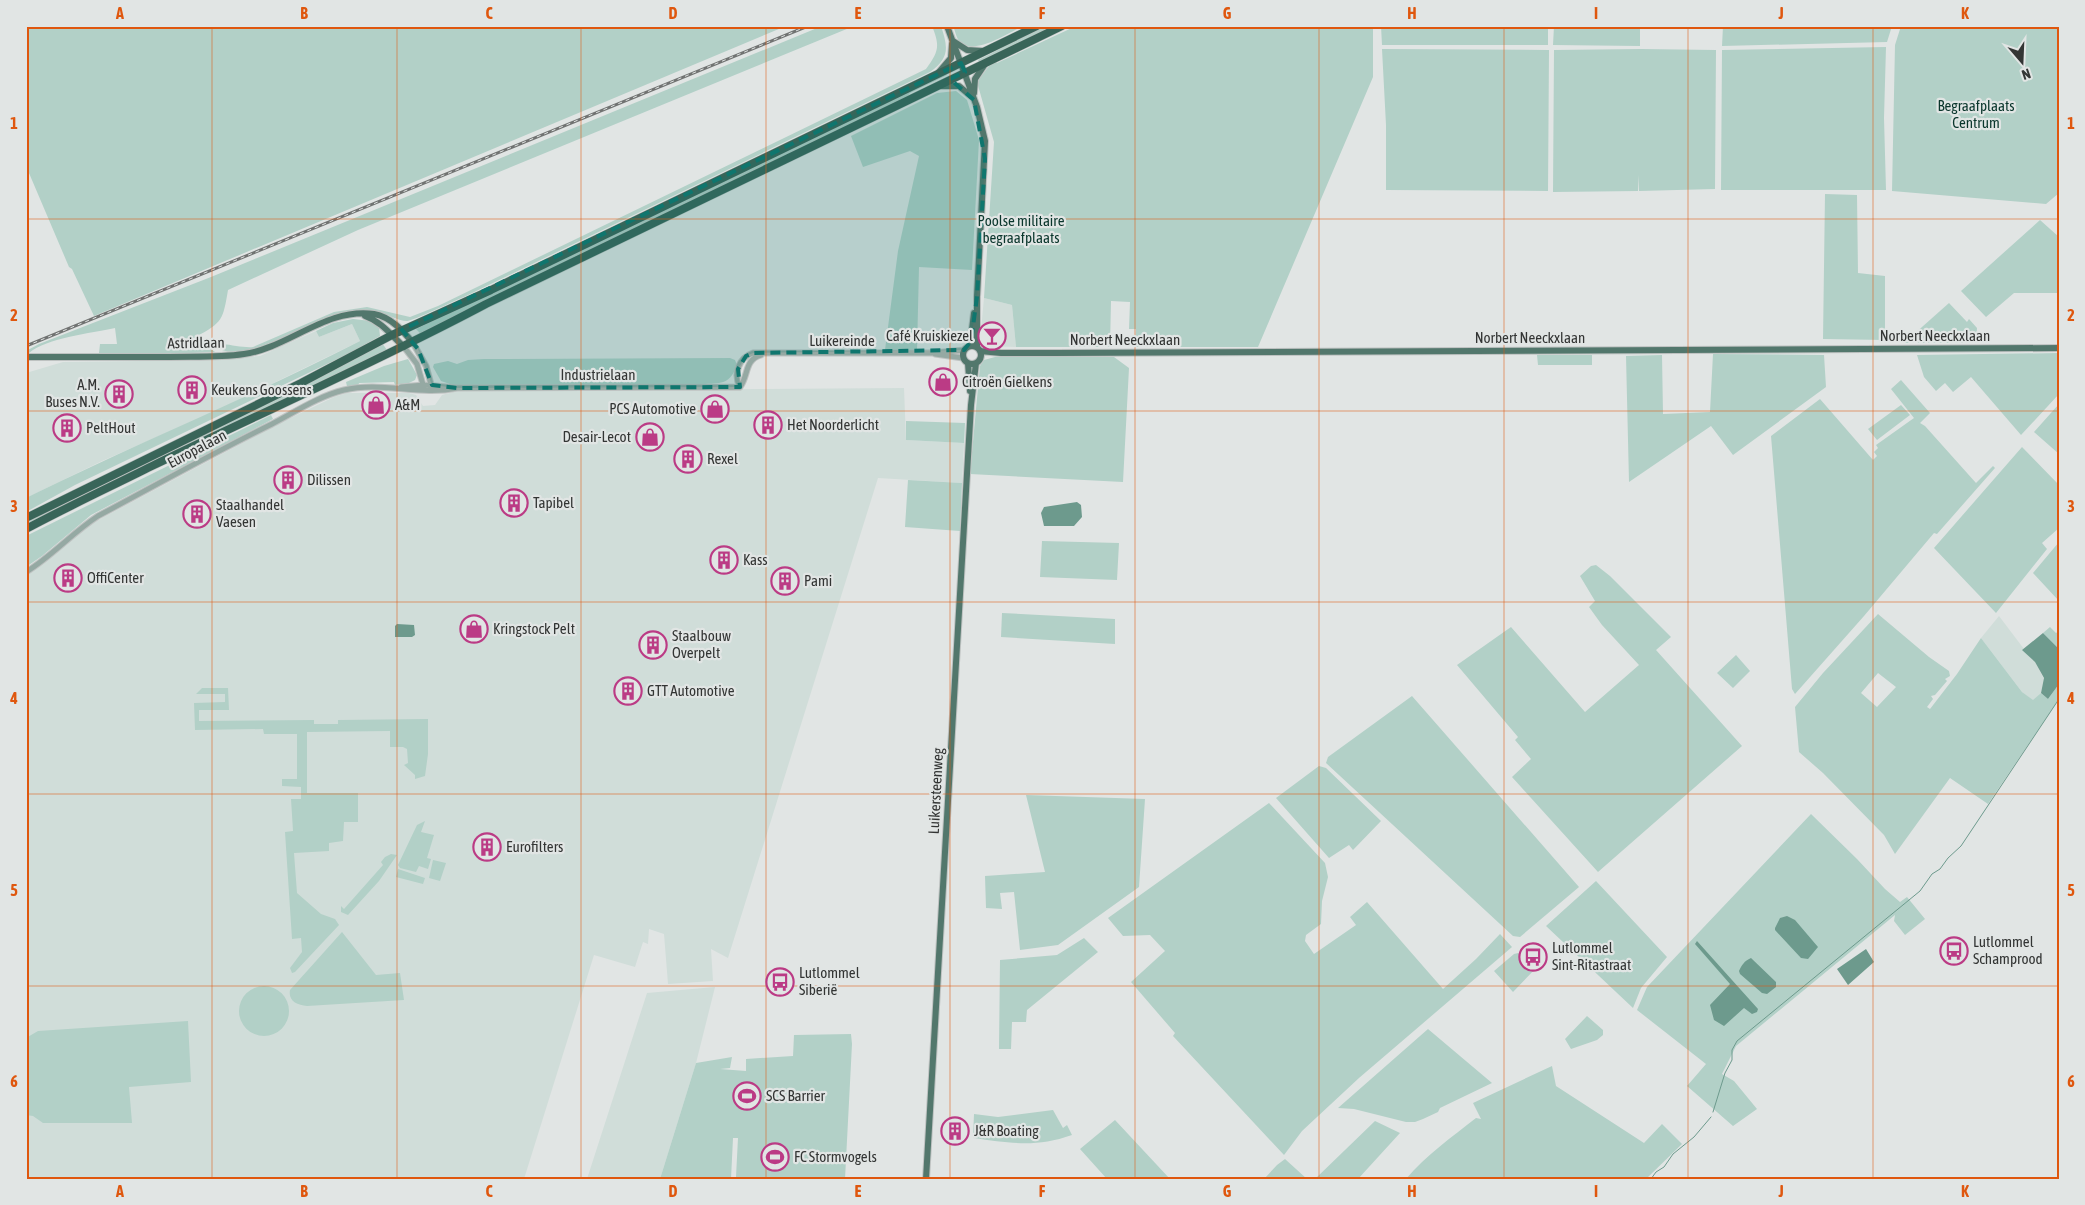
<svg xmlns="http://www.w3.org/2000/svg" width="2085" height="1205" font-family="'Asap Condensed',sans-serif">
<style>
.built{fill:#d0ddd9}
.green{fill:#b2d0c7;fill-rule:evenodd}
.water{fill:#6d9a8d}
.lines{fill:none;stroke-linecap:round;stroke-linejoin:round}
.stream{stroke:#6d9a8d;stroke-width:1}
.minor-casing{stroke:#bec2c1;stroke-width:7}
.major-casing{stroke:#bec2c1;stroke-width:8}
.highway-casing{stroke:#bec2c1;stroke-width:9}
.minor{stroke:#95a9a3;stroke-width:5}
.major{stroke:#52776c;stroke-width:6}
.highway{stroke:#396559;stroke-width:8}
.rail-casing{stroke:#717372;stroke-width:3}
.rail{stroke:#e1e5e4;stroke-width:1;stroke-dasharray:4;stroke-linecap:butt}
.marked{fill:#0f766e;fill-opacity:0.2;stroke:#0f766e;stroke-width:4;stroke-dasharray:10 6;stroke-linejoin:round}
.grid{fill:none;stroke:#df570e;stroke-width:1;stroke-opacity:0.55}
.labels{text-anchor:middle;stroke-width:4.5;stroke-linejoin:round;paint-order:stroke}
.park-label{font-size:15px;fill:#0a362c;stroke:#e1e5e4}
.poi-label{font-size:15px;fill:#333534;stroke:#e1e5e4;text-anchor:start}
.street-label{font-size:15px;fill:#333534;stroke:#e1e5e4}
.neatline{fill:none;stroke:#df570e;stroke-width:2}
.grid-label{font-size:16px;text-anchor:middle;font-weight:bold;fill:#df570e}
</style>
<rect width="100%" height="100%" fill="#e1e5e4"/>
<!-- built -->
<path class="built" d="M984 298 1012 305 1016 347 985 346 980 341Z
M352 324 360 341 216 411 102 461 26 498V373L63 362 219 360 260 356 316 331 319 337Z
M904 388 906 440 964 443 962 483 878 478 728 958 711 949 713 981 668 984 664 934 649 929 648 944 643 942 635 967 594 955 524 1179H26V575L44 563 82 530 102 518 274 426 334 397 347 393H409L416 395 423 406 435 405 442 395 457 391Z
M1999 616 2024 649 2023 650 2035 662 2044 679 2041 693 2033 701 2022 692 1981 638Z
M715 987 696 1063 660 1179H587L647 993Z"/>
<!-- green -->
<path class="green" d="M26 26H786L94 316 72 269 69 267 26 166Z
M822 26H854L358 230 228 290C223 319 223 323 195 337L215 352 167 354 99 353 100 344H117L115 328C91 333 47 338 29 353L26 351 39 344 211 277Z
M932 26H941C948 47 950 58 930 72L466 296C456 300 413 321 407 321 398 321 390 315 381 313 362 308 344 312 326 318 298 327 251 360 222 350L223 344C232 345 245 348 253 347L334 312 367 307 410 317 438 306 926 69C939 51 940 46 932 26Z
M953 26H1023C1008 33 973 57 959 41 956 37 955 30 953 26Z
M1045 26H1055L979 62 978 60C1001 49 1022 36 1045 26Z
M1076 26H1373V77L1258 347H1135L1136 329H1129L1130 302 1111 301 1110 347H1016L1012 305 984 298 994 142 977 82 989 66 996 62 997 63Z
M1381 26H1548V45H1382Z
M1554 26H1640V46L1553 45Z
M1723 26H1892L1887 42 1722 46Z
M1901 26H2059V193L2046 204 1892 191 1895 45Z
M1886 47 1884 118 1886 190H1721L1722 50Z
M1382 49 1549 50 1548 191 1386 190V125Z
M1641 49 1716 50 1715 189 1639 191V175L1638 191 1553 192 1554 50Z
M946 73 947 75 910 93 906 98 422 335 416 329Z
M956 91 967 100 979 140 972 270 919 267 917 350H885L898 251 919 156 910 151 863 167 851 136 937 93Z
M1825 194 1857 195 1858 273 1885 276V340L1823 339Z
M2040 220 2059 237V293H2014L1986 317 1961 291Z
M1949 303 1967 322 1969 319 1977 328 1976 343H1904Z
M353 319 371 321 379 327 380 336 350 353 75 485 26 512V498L34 494C142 441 253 396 360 341L352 324 319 337 316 331 333 323Z
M382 343 387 350 74 501 26 526V521Z
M2059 353V394L2021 435 1971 377 1953 392 1945 383 1936 391 1924 377 1917 355Z
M1713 354 1824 355 1826 387 1733 455 1711 426 1629 482 1626 356 1662 355 1663 414 1710 412Z
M1537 355H1592V365H1538Z
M995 357H1114L1129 368 1123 482 970 474 980 366 984 360Z
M730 358 735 360 737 365C730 384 723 383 705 384L453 385 441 381 433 367 434 364 448 361 457 364 468 360 484 359Z
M408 359 417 375 415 380 409 383 395 385 394 382 359 383 358 386H347L346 382 384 366Z
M1901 380 1930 413 1920 423 1925 426 1976 483 1993 466 1995 468 1937 534 1934 533 1864 616 1795 694 1792 689 1771 436 1820 399 1873 460 1877 456 1874 452 1878 448 1876 445 1914 418 1891 389Z
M2059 404V454L2034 432Z
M1901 405 1910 415 1877 440 1868 429Z
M271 415 273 419 91 515 42 556 26 567V536Z
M906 421 965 423 964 443 906 440Z
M2022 447 2059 485V528L2042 543 2047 549 1996 613 1934 548Z
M908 480 962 483 960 531 905 527Z
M1042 541 1119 543 1117 580 1040 577Z
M2059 542V601L2033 573Z
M1596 565 1610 576 1671 637 1656 650 1742 746 1598 872 1512 777 1531 759 1515 740 1518 737 1457 665 1511 627 1585 712 1639 665 1602 625 1589 607 1595 601 1580 576 1591 566Z
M1002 613 1115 619V644L1001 637Z
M1878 614 1929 657 1949 671 1950 676 1945 679 1947 681 1935 695 1931 696 1933 699 1927 707 1930 709 1957 674 1981 638 2022 692 2033 700 2041 693 2048 699 2059 684V699L1988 804 1950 778 1895 854 1884 835 1823 773 1799 752 1795 707 1823 673ZM1878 673 1896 687 1877 707 1861 693Z
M2050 627 2056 633 2059 631V649L2043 633Z
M1736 655 1750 671 1733 688 1717 673Z
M202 688H228L229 710H199V721L314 720V724H338V720L428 719V754L425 776 415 779V775L404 765 408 763 407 749 403 747H390V731L307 732V793H358V822H344L343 841 329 843V851L294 853 297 893 321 914 335 919 339 925 295 972 292 973 290 968 302 952 301 938 292 939 285 832 293 831 291 799H301V787L282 786V779H297V734H264L263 729 195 730 194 703 225 702V694H196Z
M1412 696 1579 887 1520 937 1513 936 1326 763 1328 757Z
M1319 766 1326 768 1381 821 1353 850 1349 845 1329 858 1276 798Z
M1026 795 1145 799 1139 887 1058 945 1020 950 1014 892 1000 893 1002 909 986 908 985 876 1045 872Z
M1269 803 1325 863 1328 877 1322 901 1321 924 1306 935 1305 941 1314 954 1356 925 1350 917 1367 902 1443 989 1476 959 1500 934 1512 947 1359 1078 1302 1131 1284 1155 1173 1036 1175 1033 1131 982 1165 951 1150 935 1123 936 1108 918Z
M1811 814 1857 859 1885 889 1900 902 1907 897 1925 919 1905 935 1894 921 1895 915 1736 1046 1722 1074 1734 1081 1757 1109 1733 1126 1687 1086 1706 1064 1637 1010 1647 987Z
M425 821 421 832 434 835 427 858 431 859 428 869 419 866 416 872 400 868 398 865 417 825Z
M391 854 397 855 379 881 348 915 341 912V906L344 909 383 865 381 862 385 857Z
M433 860 446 863 440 881 429 878Z
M398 869 425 878 423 884 396 877Z
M1596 881 1667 957 1641 988 1633 1008 1546 926Z
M342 932 376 975 400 973 404 1000 307 1006C297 1005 288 1001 290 990Z
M1084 938 1098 952 1027 1010 1026 1022H1012L1011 1049H999L1000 960 1057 955Z
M1518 953 1536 968 1513 992 1494 971 1514 954Z
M239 1011a25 25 0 1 1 50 0a25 25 0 1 1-50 0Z
M1587 1016 1603 1030V1035L1597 1040 1571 1049 1565 1039Z
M188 1021 191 1082 129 1087 132 1123H43L33 1116 26 1115V1038L38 1031Z
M1428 1029 1492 1083 1440 1108 1438 1112 1423 1119 1415 1122H1406L1354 1109 1338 1108Z
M851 1034 852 1044 845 1179 736 1177 738 1138H733L731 1179H660L696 1063 732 1057 730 1068 720 1069 746 1071V1059L793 1056 794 1035Z
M1552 1066 1556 1086 1644 1143 1662 1124 1682 1144 1646 1179H1406C1426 1155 1452 1137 1476 1118L1481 1119 1473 1103Z
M1053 1110 1063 1128 1067 1125 1072 1135C1035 1148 1011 1143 973 1138L974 1114 998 1117Z
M1115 1120 1170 1179H1107L1080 1149Z
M1375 1121 1400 1133 1358 1179H1315Z
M1285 1159 1307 1179H1264L1277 1165Z"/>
<!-- water -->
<path class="water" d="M1077 502 1081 505 1082 517 1074 526H1044L1041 513 1044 507Z
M397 624 414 625 415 635 412 637H395V626Z
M2043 633 2059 649V684L2048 699 2041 693 2044 678 2035 662 2022 650Z
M1787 916 1795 920 1818 947 1808 959 1801 958 1775 930V928L1780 918Z
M1697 941 1758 1009 1757 1012 1752 1014 1744 1008 1724 1026 1714 1020 1710 1005 1730 984 1695 944Z
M1866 949 1874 962 1848 985 1837 969Z
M1751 958 1776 982V987L1767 994 1762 993 1740 974 1739 971C1742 965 1744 961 1751 958Z"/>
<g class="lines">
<!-- stream -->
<path class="stream" d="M1713 1112 1725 1073 1732 1060V1050L1737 1041 1920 891 1932 874 1940 869 1948 858 1961 846 2059 699
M1651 1179 1656 1172 1664 1167 1673 1154 1694 1137 1711 1117"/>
<!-- minor casing -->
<g class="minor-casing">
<path id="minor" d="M413 343 426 366 432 388
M404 347 417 364 424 388
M935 354 963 358
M401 387 424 385 457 388 740 387
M740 387C733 373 739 358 753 353H934L964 350
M740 387C749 375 744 360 761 355
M26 572C52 556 72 533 98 516 156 485 213 453 272 424 295 412 319 396 344 390 381 381 420 396 457 388"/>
</g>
<!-- major casing -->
<g class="major-casing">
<path id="major" d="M947 26 977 107 985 141 977 297V347
M953 41 967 50 982 51
M939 72 951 58 952 44
M940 86H959L972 97
M974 93 975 79 985 64
M365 316C382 322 391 335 404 347
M963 355a9 9 0 1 1 18 0a9 9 0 1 1-18 0Z
M970 346 974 313
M980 351 1001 353H1056L2059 348
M26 357C72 357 118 357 164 357 190 356 217 358 244 354 288 348 327 307 374 314 391 317 403 331 413 343
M968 363 970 391
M926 1179 971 405 976 363"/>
</g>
<!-- highway casing -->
<g class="highway-casing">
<path id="highway" d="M26 518 301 383 392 335 491 290 1037 26
M26 529C67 507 110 487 152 466 263 412 377 362 486 304L1062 26"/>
</g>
<!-- minor -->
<use href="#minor" class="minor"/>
<!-- major -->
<use href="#major" class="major"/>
<!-- highway -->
<use href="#highway" class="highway"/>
<!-- rail casing -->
<g class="rail-casing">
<path id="rail" d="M26 346 808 26"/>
</g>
<!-- rail -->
<use href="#rail" class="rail"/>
</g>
<!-- marked area -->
<path class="marked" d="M961 63 965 72 950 79 974 100 985 159 977 297 971 341 964 350 753 353 746 356 738 369 740 387 457 388 432 385 418 349 402 330Z"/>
<!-- grid -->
<path class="grid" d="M212 26V1179M397 26V1179M581 26V1179M766 26V1179M950 26V1179M1135 26V1179M1319 26V1179M1504 26V1179M1688 26V1179M1873 26V1179M26 219H2059M26 411H2059M26 602H2059M26 794H2059M26 986H2059"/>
<!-- icons -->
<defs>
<g id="bar-ring" transform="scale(1.4375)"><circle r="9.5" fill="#e1e5e4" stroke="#bb3b85" stroke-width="1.5"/><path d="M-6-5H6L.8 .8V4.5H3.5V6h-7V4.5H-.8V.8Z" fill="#bb3b85"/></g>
<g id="shop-ring" transform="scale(1.4375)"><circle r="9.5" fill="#e1e5e4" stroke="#bb3b85" stroke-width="1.5"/><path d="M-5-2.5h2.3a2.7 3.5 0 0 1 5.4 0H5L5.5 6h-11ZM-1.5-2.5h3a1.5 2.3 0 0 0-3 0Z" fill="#bb3b85"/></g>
<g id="building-ring" transform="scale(1.4375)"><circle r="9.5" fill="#e1e5e4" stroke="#bb3b85" stroke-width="1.5"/><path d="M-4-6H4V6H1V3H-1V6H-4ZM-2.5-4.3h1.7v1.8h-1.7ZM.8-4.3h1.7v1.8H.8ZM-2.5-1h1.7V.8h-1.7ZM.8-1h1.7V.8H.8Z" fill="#bb3b85"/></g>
<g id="bus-ring" transform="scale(1.4375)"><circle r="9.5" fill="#e1e5e4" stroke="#bb3b85" stroke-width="1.5"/><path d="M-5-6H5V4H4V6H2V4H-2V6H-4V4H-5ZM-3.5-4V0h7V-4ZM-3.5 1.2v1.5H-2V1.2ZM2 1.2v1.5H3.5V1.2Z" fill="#bb3b85"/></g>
<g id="stadium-ring" transform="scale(1.4375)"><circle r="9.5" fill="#e1e5e4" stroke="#bb3b85" stroke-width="1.5"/><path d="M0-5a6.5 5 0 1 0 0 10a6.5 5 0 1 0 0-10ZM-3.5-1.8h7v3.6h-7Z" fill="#bb3b85"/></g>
</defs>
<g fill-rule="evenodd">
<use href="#bar-ring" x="992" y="336"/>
<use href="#shop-ring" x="943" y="382"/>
<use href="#building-ring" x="192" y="390"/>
<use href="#building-ring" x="119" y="394"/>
<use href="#shop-ring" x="376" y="405"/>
<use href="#shop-ring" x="715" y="409"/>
<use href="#building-ring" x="768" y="425"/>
<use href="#building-ring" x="67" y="428"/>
<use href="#shop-ring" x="650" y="437"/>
<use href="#building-ring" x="688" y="459"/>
<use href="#building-ring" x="288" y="480"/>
<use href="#building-ring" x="514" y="503"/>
<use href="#building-ring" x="197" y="514"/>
<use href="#building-ring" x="724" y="560"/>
<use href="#building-ring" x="68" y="578"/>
<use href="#building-ring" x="785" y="581"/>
<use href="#shop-ring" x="474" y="629"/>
<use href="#building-ring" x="653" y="645"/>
<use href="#building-ring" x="628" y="691"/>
<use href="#building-ring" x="487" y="847"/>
<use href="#bus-ring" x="1954" y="951"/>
<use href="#bus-ring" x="1533" y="957"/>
<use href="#bus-ring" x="780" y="982"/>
<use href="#stadium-ring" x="747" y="1096"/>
<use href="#building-ring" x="955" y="1131"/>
<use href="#stadium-ring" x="775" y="1157"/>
</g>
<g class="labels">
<!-- park labels -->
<g class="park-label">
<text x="1976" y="111">Begraafplaats<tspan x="1976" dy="17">Centrum</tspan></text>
<text x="1021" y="226">Poolse militaire<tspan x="1021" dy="17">begraafplaats</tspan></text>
</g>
<!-- poi labels -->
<g class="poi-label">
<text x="973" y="341" text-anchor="end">Café Kruiskiezel</text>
<text x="962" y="387">Citroën Gielkens</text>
<text x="100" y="390" text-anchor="end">A.M.<tspan x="100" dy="17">Buses N.V.</tspan></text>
<text x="211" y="395">Keukens Goossens</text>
<text x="395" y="410">A&amp;M</text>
<text x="696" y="414" text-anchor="end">PCS Automotive</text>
<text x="787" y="430">Het Noorderlicht</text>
<text x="86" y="433">PeltHout</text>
<text x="631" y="442" text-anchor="end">Desair-Lecot</text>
<text x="707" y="464">Rexel</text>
<text x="307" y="485">Dilissen</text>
<text x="533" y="508">Tapibel</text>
<text x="216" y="510">Staalhandel<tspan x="216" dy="17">Vaesen</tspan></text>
<text x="743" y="565">Kass</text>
<text x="87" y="583">OffiCenter</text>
<text x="804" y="586">Pami</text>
<text x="493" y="634">Kringstock Pelt</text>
<text x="672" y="641">Staalbouw<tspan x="672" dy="17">Overpelt</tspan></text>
<text x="647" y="696">GTT Automotive</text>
<text x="506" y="852">Eurofilters</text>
<text x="1973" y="947">Lutlommel<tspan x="1973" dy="17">Schamprood</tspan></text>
<text x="1552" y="953">Lutlommel<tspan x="1552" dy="17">Sint-Ritastraat</tspan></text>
<text x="799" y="978">Lutlommel<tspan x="799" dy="17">Siberië</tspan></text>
<text x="766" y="1101">SCS Barrier</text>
<text x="974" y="1136">J&amp;R Boating</text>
<text x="794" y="1162">FC Stormvogels</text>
</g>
<!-- street labels -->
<g class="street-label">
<text x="1935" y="341">Norbert Neeckxlaan</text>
<text x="1530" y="343">Norbert Neeckxlaan</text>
<text x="1125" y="345">Norbert Neeckxlaan</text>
<text x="842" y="346">Luikereinde</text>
<text transform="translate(196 343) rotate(-1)" y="5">Astridlaan</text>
<text x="598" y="380">Industrielaan</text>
<text transform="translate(197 449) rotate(-28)" y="5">Europalaan</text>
<text transform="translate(936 791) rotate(-87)" y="5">Luikersteenweg</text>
</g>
</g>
<!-- border -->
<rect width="2085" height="1205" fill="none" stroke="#e1e5e4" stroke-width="55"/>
<!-- north arrow -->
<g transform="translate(2022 62) rotate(161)" stroke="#e1e5e4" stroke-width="4" paint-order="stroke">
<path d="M0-4L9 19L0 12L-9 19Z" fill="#333534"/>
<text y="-8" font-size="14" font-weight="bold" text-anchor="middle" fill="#333534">N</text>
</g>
<rect x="28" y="28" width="2030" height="1150" class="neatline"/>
<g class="grid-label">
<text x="120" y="19">A</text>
<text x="304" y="19">B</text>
<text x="489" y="19">C</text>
<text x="673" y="19">D</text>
<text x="858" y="19">E</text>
<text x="1042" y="19">F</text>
<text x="1227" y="19">G</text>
<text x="1412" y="19">H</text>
<text x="1596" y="19">I</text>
<text x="1781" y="19">J</text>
<text x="1965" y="19">K</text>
<text x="14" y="129">1</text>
<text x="2071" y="129">1</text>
<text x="14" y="321">2</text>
<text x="2071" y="321">2</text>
<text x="14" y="512">3</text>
<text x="2071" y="512">3</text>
<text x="14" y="704">4</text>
<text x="2071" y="704">4</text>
<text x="14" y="896">5</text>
<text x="2071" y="896">5</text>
<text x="14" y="1087">6</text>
<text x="2071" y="1087">6</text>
<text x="120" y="1197">A</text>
<text x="304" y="1197">B</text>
<text x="489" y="1197">C</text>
<text x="673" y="1197">D</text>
<text x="858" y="1197">E</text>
<text x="1042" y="1197">F</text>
<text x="1227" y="1197">G</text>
<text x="1412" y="1197">H</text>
<text x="1596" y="1197">I</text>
<text x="1781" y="1197">J</text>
<text x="1965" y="1197">K</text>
</g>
</svg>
